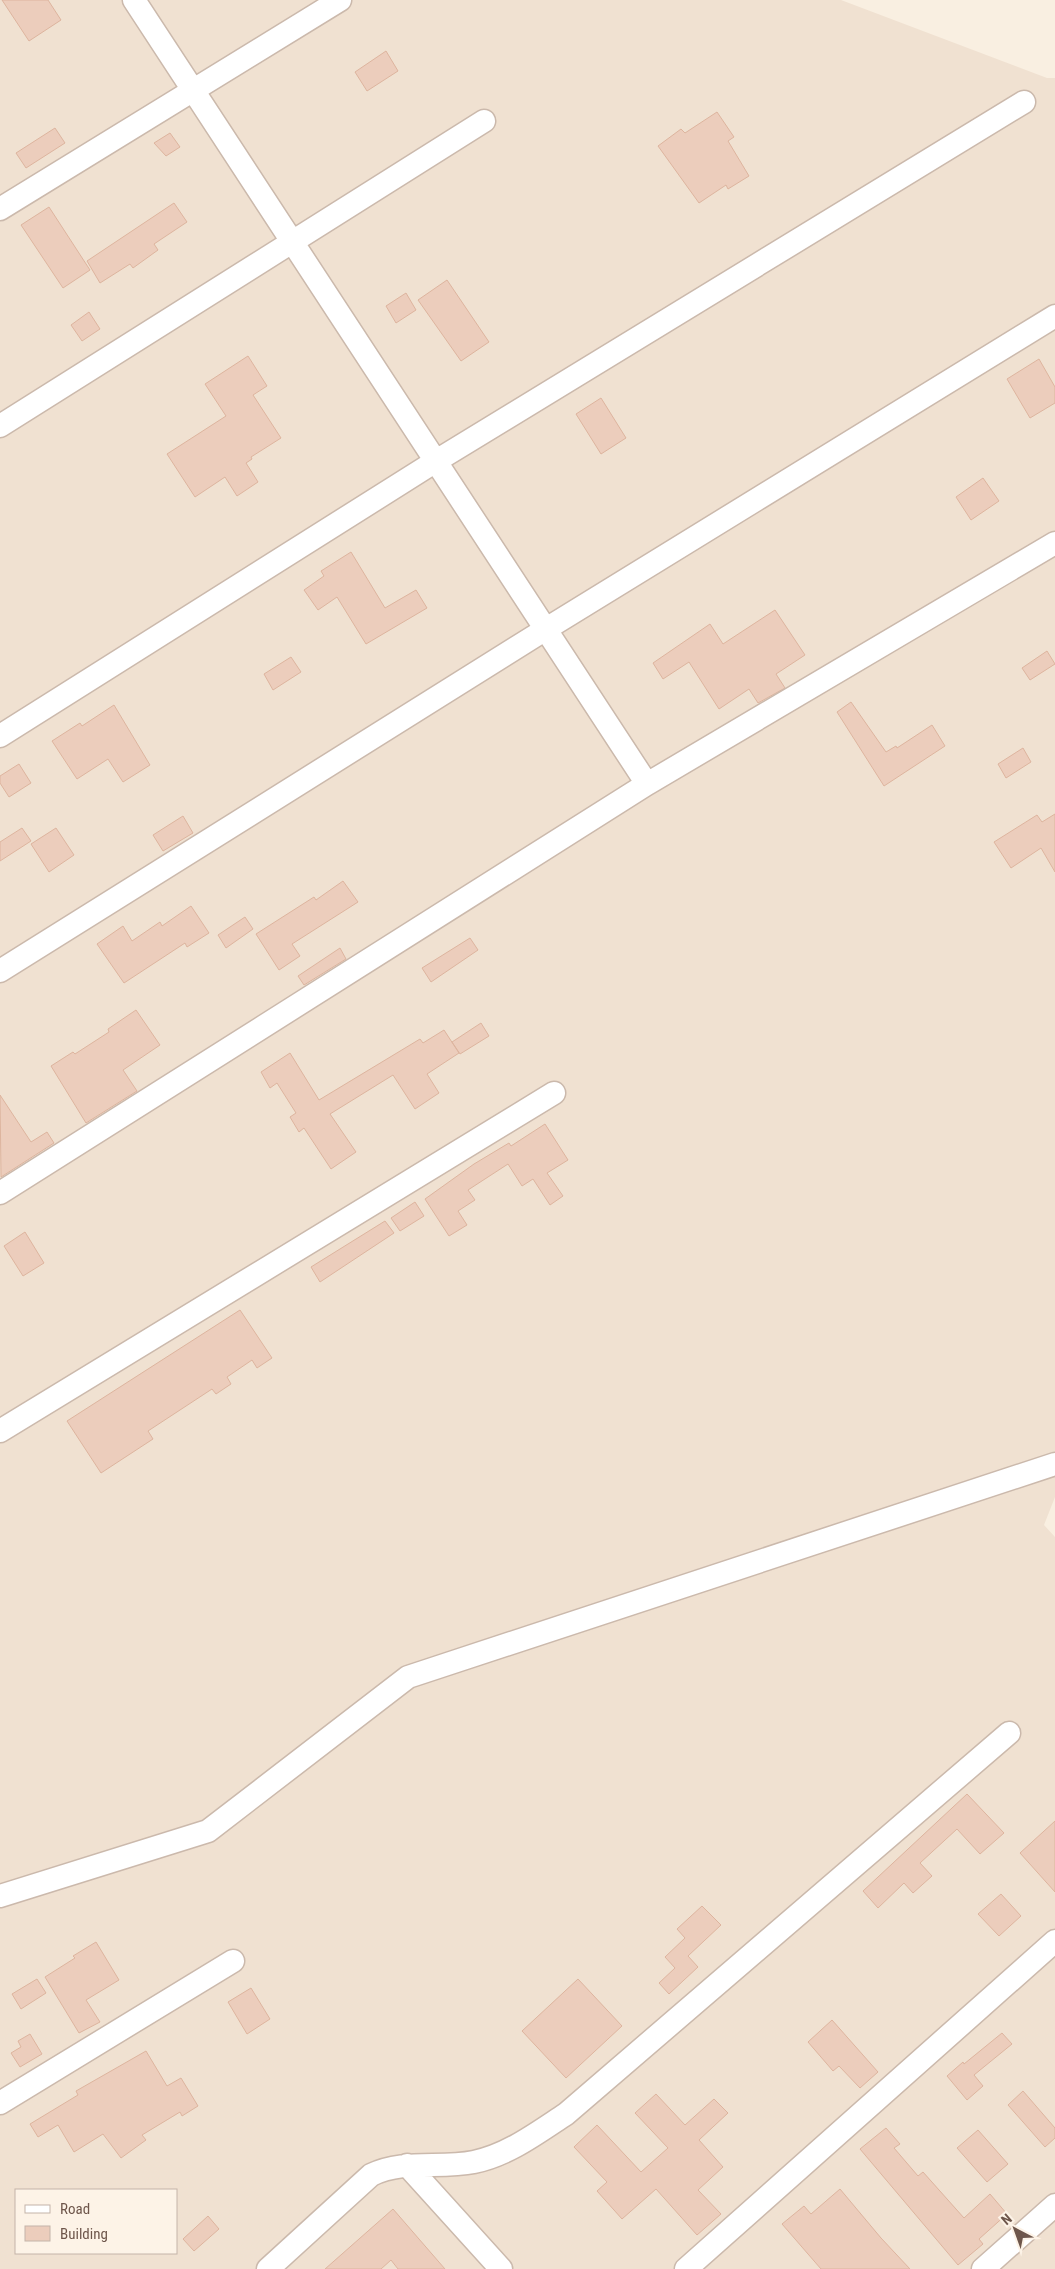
<svg xmlns="http://www.w3.org/2000/svg" width="1055" height="2269" font-family="'Roboto Condensed',sans-serif">
<style>
.residential{fill:#f0e1d1;fill-rule:evenodd}
.building{fill:#eccdbc;stroke:#ddb49e}
.lines{fill:none;stroke-linecap:round;stroke-linejoin:round}
.minor-casing{stroke:#cbb9ac;stroke-width:25}
.minor{stroke:#fff;stroke-width:22}
</style>
<rect width="100%" height="100%" fill="#f9efe1"/>
<!-- residential -->
<path class="residential" d="M0 0H841L1047 78H1055V1497L1044 1525 1055 1537V2269H0ZM16 2190H176V2253H16Z"/>
<!-- building -->
<path class="building" d="M2 0H48L61 20 29 41Z
M386 51 398 71 367 91 355 72Z
M717 112 734 137 728 141 749 176 728 189 726 185 699 203 658 146 681 129 685 133Z
M55 128 65 143 26 168 16 153Z
M170 133 180 147 166 156 154 143Z
M174 203 187 222 154 244 158 250 133 268 130 264 100 283 87 261Z
M49 207 90 270 63 288 21 225Z
M447 280 489 342 461 361 418 300Z
M406 293 416 310 396 323 386 306Z
M89 312 100 329 82 341 71 325Z
M248 356 267 386 253 395 281 438 251 457 252 459 246 463 258 482 237 496 225 477 195 497 167 454 226 416 205 384Z
M1039 359 1055 387V403L1030 418 1007 379Z
M601 398 626 438 601 454 576 414Z
M983 478 999 501 971 520 956 497Z
M351 552 385 608 416 590 427 608 366 644 337 597 318 610 304 590 324 576 321 571Z
M775 610 805 655 776 674 785 688 758 703 749 689 719 709 689 662 663 679 653 663 710 624 723 644Z
M1047 651 1055 664 1030 680 1022 668Z
M291 657 301 672 273 690 264 674Z
M851 702 886 752 896 746 897 748 932 725 945 746 884 786 837 712Z
M114 705 150 765 123 782 108 759 77 779 52 741 80 723 82 726Z
M1023 748 1031 762 1006 778 998 764Z
M19 764 31 783 9 797 0 783V776Z
M1055 814V872L1041 848 1011 868 994 842 1037 815 1042 822Z
M183 816 193 833 163 851 153 835Z
M22 828 31 841 0 861V842Z
M56 828 74 855 49 872 31 844Z
M343 881 358 902 292 944 300 956 279 970 256 934 314 897 316 900Z
M191 906 209 933 187 947 185 943 124 983 97 944 123 926 132 941 160 922 162 926Z
M245 917 253 929 226 948 218 935Z
M470 938 478 950 431 982 422 968Z
M340 948 346 959 304 985 298 976Z
M136 1010 160 1045 123 1070 137 1091 86 1123 51 1066 73 1052 75 1054 109 1032 108 1029Z
M481 1023 489 1036 460 1054 452 1042Z
M444 1030 459 1053 427 1074 439 1093 415 1109 393 1075 330 1114 356 1152 331 1169 304 1128 299 1132 290 1117 296 1113 277 1083 270 1088 261 1072 290 1053 319 1100 420 1039 423 1043Z
M0 1095 31 1142 47 1132 54 1143 1 1177Z
M545 1124 568 1160 547 1173 563 1196 550 1205 533 1179 522 1186 508 1164 468 1190 475 1200 458 1211 467 1225 449 1236 425 1199 474 1164 509 1143 511 1146Z
M415 1202 424 1216 400 1231 391 1218Z
M385 1221 394 1233 320 1282 311 1267Z
M25 1232 44 1263 23 1276 4 1246Z
M240 1310 272 1358 257 1368 252 1360 227 1377 231 1384 216 1394 212 1389 148 1431 153 1439 101 1473 67 1421Z
M967 1794 1004 1833 980 1854 957 1829 920 1863 932 1876 913 1893 904 1883 878 1908 863 1891Z
M1055 1821V1892L1020 1853Z
M1001 1894 1021 1916 999 1936 978 1914Z
M702 1906 721 1925 688 1956 698 1967 669 1994 659 1983 675 1968 665 1957 685 1938 677 1929Z
M96 1942 119 1980 86 2000 100 2022 79 2033 45 1977 75 1958 73 1956Z
M37 1979 46 1993 21 2009 12 1994Z
M578 1979 622 2026 566 2078 522 2031Z
M251 1988 270 2019 247 2034 228 2002Z
M832 2020 878 2072 860 2088 839 2066 833 2071 808 2042Z
M1002 2033 1012 2044 974 2075 983 2086 967 2100 947 2076 963 2062 964 2064Z
M30 2034 42 2054 20 2067 11 2053 21 2047 18 2041Z
M146 2051 167 2086 181 2078 198 2106 182 2116 180 2112 142 2135 146 2140 121 2158 103 2134 74 2152 58 2125 38 2137 30 2124 78 2095 76 2091Z
M1023 2091 1055 2128V2138L1045 2147 1008 2105Z
M656 2094 685 2125 714 2099 728 2113 699 2140 723 2167 698 2190 721 2214 697 2235 656 2189 622 2219 597 2191 607 2182 574 2147 597 2125 641 2172 668 2148 635 2113Z
M886 2128 900 2144 894 2148 918 2176 923 2172 964 2218 990 2194 1007 2214 979 2239 983 2244 958 2265 860 2149Z
M978 2130 1008 2164 987 2182 957 2148Z
M840 2189 881 2238 910 2269H821L782 2224 804 2206 811 2214Z
M393 2209 445 2269H398L391 2260 381 2269H325Z
M208 2216 219 2229 194 2251 183 2239Z"/>
<g class="lines">
<!-- minor casing -->
<g class="minor-casing">
<path id="minor" d="M134 0 647 784
M0 209 340 0
M0 426 484 121
M0 736 436 461 1024 102
M0 971 546 629 1055 316
M0 1193 647 784 1055 543
M0 1431 554 1093
M0 1896 208 1831 408 1677 1055 1464
M0 2103 233 1961
M407 2165 501 2269
M268 2269 371 2175C404 2159 439 2169 474 2162 508 2155 537 2133 566 2114L1009 1733
M686 2269 1055 1941
M983 2269 1055 2205"/>
</g>
<!-- minor -->
<use href="#minor" class="minor"/>
</g>
<!-- legend -->
<rect x="15" y="2189" width="162" height="65" fill="#fdf3e7" stroke="#c4b4a9"/>
<rect x="25" y="2205" width="25" height="8" fill="#ffffff" stroke="#c4b4a9"/>
<text x="60" y="2214" font-size="15" fill="#6e564b">Road</text>
<rect x="25" y="2226" width="25" height="15" fill="#eccdbc" stroke="#c4b4a9"/>
<text x="60" y="2239" font-size="15" fill="#6e564b">Building</text>
<!-- north arrow -->
<g transform="translate(1015 2229) rotate(319)" stroke="#fdf3e7" stroke-width="4" paint-order="stroke">
<path d="M0-4L9 19L0 12L-9 19Z" fill="#6e564b"/>
<text y="-8" font-size="14" font-weight="bold" text-anchor="middle" fill="#6e564b">N</text>
</g>
</svg>
